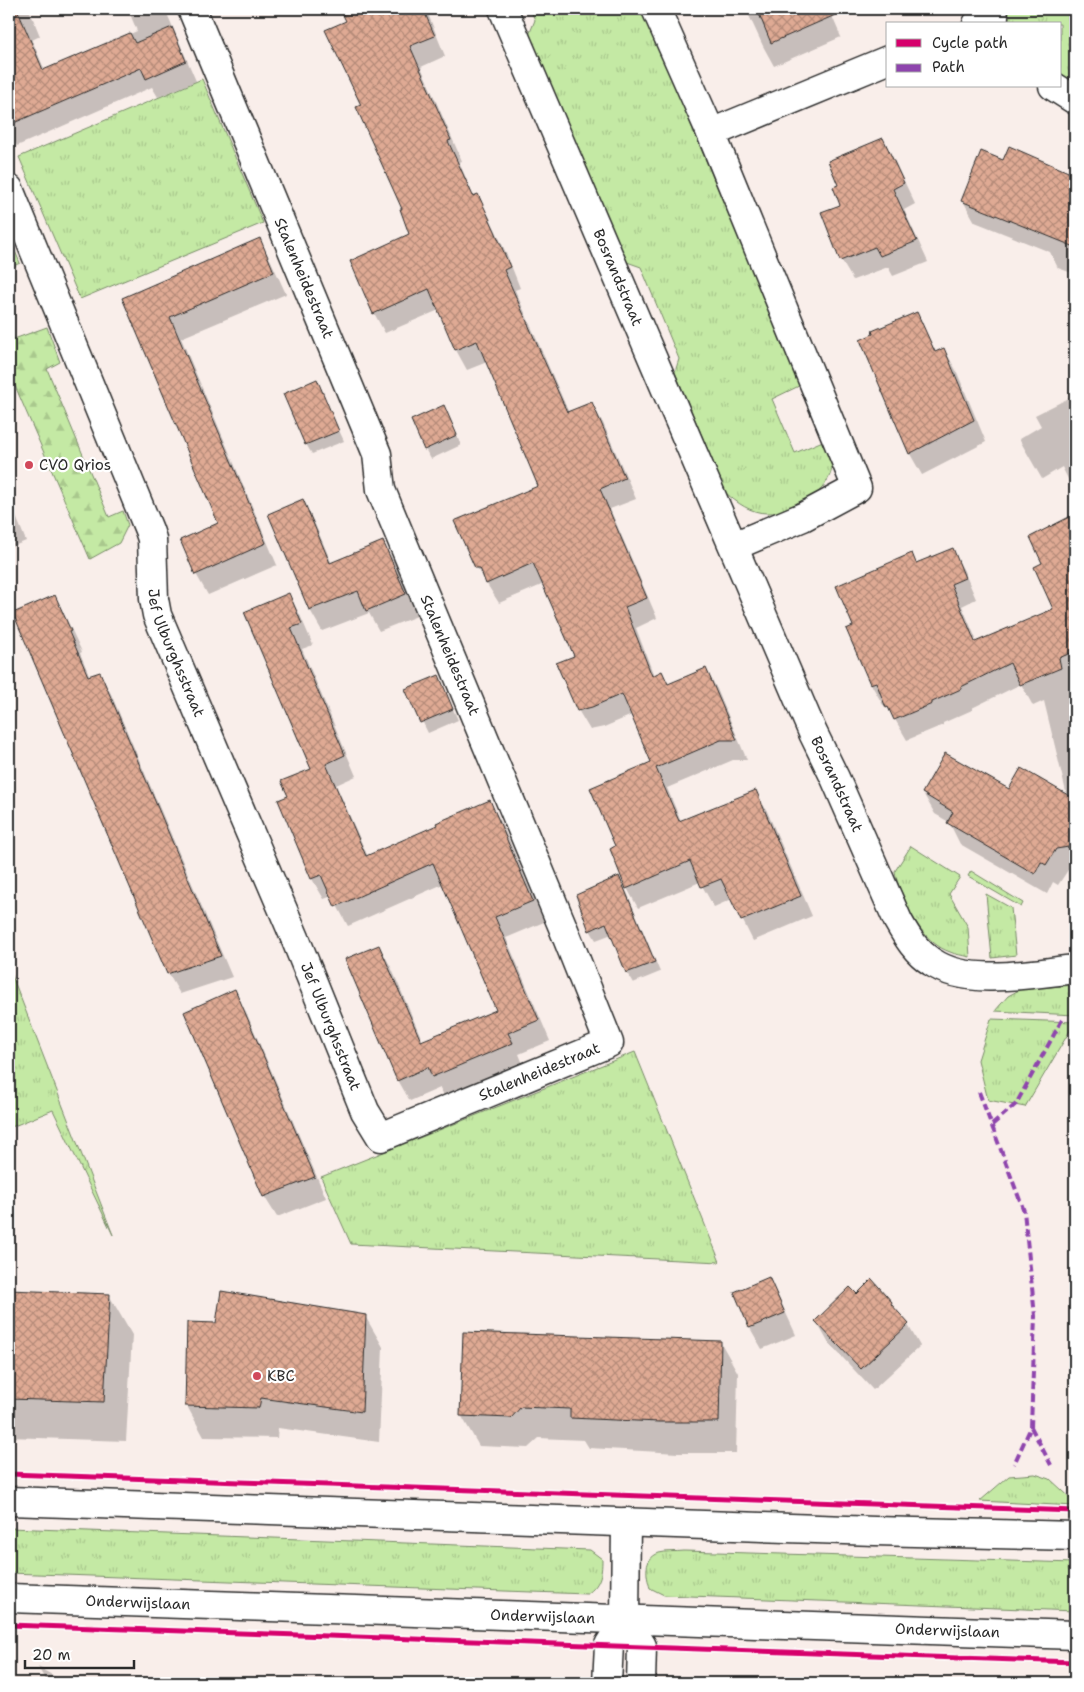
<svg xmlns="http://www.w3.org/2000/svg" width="1084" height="1692" font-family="'Shantell Sans',sans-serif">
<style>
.grass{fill:url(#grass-tufts);stroke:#788a68}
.forest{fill:url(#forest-firs);stroke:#788a68}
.shadow{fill:#0003}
.building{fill:url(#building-cross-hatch);stroke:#2b2b2b}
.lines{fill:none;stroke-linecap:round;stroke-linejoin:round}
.minor-casing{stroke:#2b2b2b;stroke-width:31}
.major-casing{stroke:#2b2b2b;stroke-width:31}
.minor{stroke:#fff;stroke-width:28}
.major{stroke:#fff;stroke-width:28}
.quiet{stroke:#8e44ad;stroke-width:4;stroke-dasharray:8 4;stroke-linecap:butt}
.cycleway-casing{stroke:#fff;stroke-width:8}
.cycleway{stroke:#d6006c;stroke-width:5}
.poi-dot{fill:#d1495b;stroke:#fff;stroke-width:2}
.labels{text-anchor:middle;stroke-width:4.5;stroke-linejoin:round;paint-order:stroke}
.street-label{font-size:15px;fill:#2b2b2b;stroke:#fff}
.poi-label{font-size:15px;fill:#2b2b2b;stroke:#fff;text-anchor:start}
</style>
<defs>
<pattern id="grass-tufts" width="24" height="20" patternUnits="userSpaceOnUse" patternTransform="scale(1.25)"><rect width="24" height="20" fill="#c4e9a4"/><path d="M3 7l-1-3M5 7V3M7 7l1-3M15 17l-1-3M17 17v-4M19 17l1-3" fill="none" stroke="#a9c88d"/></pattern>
<pattern id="forest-firs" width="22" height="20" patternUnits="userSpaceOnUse" patternTransform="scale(1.25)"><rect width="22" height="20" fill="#c4e9a4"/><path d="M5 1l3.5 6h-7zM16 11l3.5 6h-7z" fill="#a9c88d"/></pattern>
<pattern id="building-cross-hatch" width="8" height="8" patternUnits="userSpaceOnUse" patternTransform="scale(1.25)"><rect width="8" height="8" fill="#dfaa94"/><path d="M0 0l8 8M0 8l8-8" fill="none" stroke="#b58b79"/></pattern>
</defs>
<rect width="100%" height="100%" fill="#f9eeea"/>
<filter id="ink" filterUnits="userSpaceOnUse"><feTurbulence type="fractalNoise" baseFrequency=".02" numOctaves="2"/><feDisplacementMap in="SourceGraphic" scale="10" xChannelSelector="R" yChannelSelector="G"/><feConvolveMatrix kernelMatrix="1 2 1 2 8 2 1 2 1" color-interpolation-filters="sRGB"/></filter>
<g filter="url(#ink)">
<!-- grass -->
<path class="grass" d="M530 9H642L801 385 772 399 795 453 825 440C828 447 833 456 833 463 830 493 795 514 767 513 751 513 737 503 726 493L675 372 679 359 641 267 627 262 529 35 535 20Z
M1004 9H1075V89L1060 80V24H1011Z
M202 79 263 223 80 299 19 157Z
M911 846 960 877 949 894 968 927 970 957C963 955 956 955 950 952 927 944 912 919 904 897 900 889 896 880 895 871Z
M971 871 1023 903 1021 907 968 876Z
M986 894 1011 908 1016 955 992 958Z
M9 968 113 1235 53 1110 9 1128Z
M1075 985V1015L995 1011 1008 996 1021 989Z
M991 1019 1075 1022 1025 1107 988 1100 978 1060Z
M635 1052 720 1262 351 1244 321 1177Z
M1035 1474 1050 1479 1075 1502V1506L980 1501 1009 1476Z
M9 1528 590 1550 602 1559C602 1575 600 1585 587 1594L9 1573Z
M684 1551 1075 1563V1611L664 1595 650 1588C646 1575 643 1559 659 1553 666 1551 676 1552 684 1551Z"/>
<!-- forest -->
<path class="forest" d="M9 237 20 263 9 268Z
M9 325 14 339 47 327 60 362 47 369 109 517 123 511 128 525 119 543 90 559 9 372Z"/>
<!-- shadow -->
<path class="shadow" d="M9 9H29L40 36 32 40 45 71 137 31 128 9H165L196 81 158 97 152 87 17 146 9 132V86L19 82 9 58Z
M342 9H426L445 56 421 67 462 161 459 162 474 197 478 196 489 216 507 255 520 288 515 290 569 413 591 403 603 423 636 499 610 509 657 618 636 628 654 676 662 673 669 685 706 669 717 689 747 760H733L667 788 681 821 755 791 767 811 812 916 753 941 732 899 714 907 700 882 638 908 627 888 616 847 653 763 632 715 604 727 590 730 578 710 576 656 544 584 499 603 476 567 540 486 487 362 467 370 456 350 439 310 385 333 374 313 410 234 403 209 362 106 347 22Z
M746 9H829L841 37 774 66 763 46Z
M883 139 894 160 915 204 904 210 928 262 893 276 888 267 853 280 841 260 842 205 839 185Z
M1010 148 1075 176V274L1058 268 1050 252 975 222 963 201 1004 161Z
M259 240 271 261 286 294 181 338 277 565 208 595 196 574 220 524 123 298Z
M916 313 936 352 944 349 956 370 986 442 922 475 910 454 862 341Z
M316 381 344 441 312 454 306 444Z
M1071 397 1075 403V500L1069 488 1072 487 1062 467 1042 479 1019 439 1041 426 1035 415Z
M443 407 461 445 431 459 425 449Z
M9 499 26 541 9 548Z
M302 501 314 522 332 564 383 542 395 563 417 616 379 631 369 613 322 631 310 610 269 514Z
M1075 515V579L1058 589 1032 537Z
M952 550 964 571 976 599 962 606 976 639 962 647 963 648 1075 606V677L1070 680 1075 700V869L1068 870 1058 885 1053 882 1047 894 960 844 949 822 935 814 923 793 1009 791 1067 796 1044 701 1033 706 1021 684 972 708V710L943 723V725L907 740 886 704 883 705 871 684 847 630 854 627 917 564Z
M289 595 300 615 313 645 302 649 356 776 336 785 368 857 489 801 501 822 544 922 506 938 550 1041 519 1054 523 1064 445 1097 440 1088 410 1101 398 1080 379 946 391 967 423 1042 497 1011 443 884 348 926 332 896 324 899 312 879 279 801 289 797 312 769 245 613Z
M54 597 66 618 82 652 80 653 90 677 99 673 111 694 232 977 180 994 168 973Z
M438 677 458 720 428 733 407 690Z
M619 878 625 888 660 972 633 983 627 973 612 934 596 940 590 930Z
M234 991 246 1012 326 1198 277 1217 264 1196Z
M768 1279 780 1300 796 1335 762 1349 750 1328 736 1292Z
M9 1291 109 1295 132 1335 126 1441 9 1437Z
M856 1296 891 1303 897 1312 908 1325 920 1346 873 1390 828 1342 816 1321Z
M365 1316 383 1347 379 1442 278 1428 277 1438 204 1437 187 1406 217 1324Z
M721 1343 738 1373 736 1453H678L589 1448 584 1440 539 1438 528 1448 479 1446 461 1415Z
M38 1667 66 1683H47Z"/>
<!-- building -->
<path class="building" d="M9 9H17L43 70 130 33 135 43 172 27 186 61 146 79 141 68 9 125Z
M340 9H423L435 36 410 46 451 140 448 141 473 196 478 194 495 231 510 267 504 270 567 412 592 402 625 478 600 489 647 598 625 607 652 676 662 671 668 684 706 668 737 740H721L656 768 679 821 756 790 801 896 741 921 721 879 701 887 690 861 626 889 610 849 615 846 590 788 651 762 622 694 592 707 577 711 556 663 574 656 533 563 486 584 480 568H475L454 521 538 486 477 341 455 350 429 289 373 314 350 261 409 234 400 209H402L356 107 361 105 325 30 346 21Z
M757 9H849L771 43Z
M883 138 904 183 893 189 917 241 880 256 875 247 840 261 821 212 840 205 833 187 838 185 828 161Z
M1009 146 1075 175V247L961 201 981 151 1003 160Z
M260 238 274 272 170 317 266 543 195 575 180 540 218 523 122 298Z
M917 312 935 352 944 348 974 420 909 454 860 340 873 334 872 331Z
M317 379 339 431 305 445 283 394Z
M444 405 457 435 424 450 411 420Z
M303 499 330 563 383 541 406 594 366 611 358 591 309 610 268 514Z
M1075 514V658L1073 652 1059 658 1061 668 1020 685 1010 663 961 687V689L932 702V704L894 720 888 707 886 708 876 682 870 684 846 629 853 626 836 586 912 553 916 563 953 548 965 578 951 584 975 642 1053 609 1034 567 1042 563 1030 537Z
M289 593 302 624 291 628 345 755 326 764 366 856 437 825 436 823 490 800 533 901 495 917 539 1020 508 1033 513 1043 432 1077 428 1067 397 1081 345 959 379 945 421 1041 496 1010 433 863 335 907 321 875 311 879 278 800 288 796 281 781 311 769 244 612Z
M55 595 71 631 69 632 88 676 100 672 221 956 167 974 13 613Z
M439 675 453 709 420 723 405 689Z
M945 753 1009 789 1021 768 1075 799V846L1056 849 1046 865 1041 862 1035 874 947 823 953 812 922 793Z
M619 876 655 962 626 973 606 923 589 931 576 895Z
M235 989 315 1177 263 1197 184 1012Z
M769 1277 785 1313 749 1328 734 1292Z
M872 1279 892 1302 891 1304 909 1324 861 1369 815 1321 850 1287 857 1294Z
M9 1290 110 1294 104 1402 9 1399Z
M221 1291 366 1315 362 1412 261 1398 259 1408 185 1406 187 1322 216 1323Z
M463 1332 721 1341 719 1422H659L570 1418V1409L521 1407 511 1418 460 1416Z"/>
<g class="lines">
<!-- minor casing -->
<g class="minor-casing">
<g id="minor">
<path id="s1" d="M503 9 813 733 835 778 898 921C907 937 916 952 932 962 967 987 1034 973 1075 969"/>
<path d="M656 9 711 133 857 488 803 517 734 546"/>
<path d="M977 24 994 17"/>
<path d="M1053 86 1075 100"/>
<path d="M711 133 888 60"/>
<path id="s2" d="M9 189 149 530 152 539 154 599 157 615 295 938 365 1111 381 1137 609 1043 562 925 381 490 377 454 192 9"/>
<path d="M625 1620 642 1646 641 1683"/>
<path d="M607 1683 609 1645 625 1620 626 1522"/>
</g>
</g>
<!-- major casing -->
<g class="major-casing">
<g id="major">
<path d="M9 1501 875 1531 1075 1536"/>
<path id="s3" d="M9 1598 1075 1635"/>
</g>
</g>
<!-- minor -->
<use href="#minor" class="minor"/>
<!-- major -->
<use href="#major" class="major"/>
<!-- quiet -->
<path class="quiet" d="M979 1092 1024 1211 1035 1316 1031 1427 1014 1464
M992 1125 1016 1104 1063 1018
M1031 1427 1051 1465"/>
<!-- cycleway casing -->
<g class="cycleway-casing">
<path id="cycleway" d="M9 1474 1075 1511
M9 1625 1075 1662"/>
</g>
<!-- cycleway -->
<use href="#cycleway" class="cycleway"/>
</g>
</g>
<!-- markers -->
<g class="poi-dot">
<circle cx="29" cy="465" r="5"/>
<circle cx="257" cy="1376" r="5"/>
</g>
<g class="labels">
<!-- street labels -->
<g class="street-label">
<text transform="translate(304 278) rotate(67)" y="5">Stalenheidestraat</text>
<text dy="5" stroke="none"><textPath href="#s1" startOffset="292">Bosrandstraat</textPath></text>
<text dy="5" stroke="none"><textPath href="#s2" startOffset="496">Jef Ulburghsstraat</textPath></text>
<text transform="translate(450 655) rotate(67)" y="5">Stalenheidestraat</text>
<text dy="5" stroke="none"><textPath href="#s1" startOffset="844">Bosrandstraat</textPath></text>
<text dy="5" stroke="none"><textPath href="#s2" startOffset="901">Jef Ulburghsstraat</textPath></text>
<text dy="5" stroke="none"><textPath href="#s2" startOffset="1194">Stalenheidestraat</textPath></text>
<text dy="5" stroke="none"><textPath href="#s3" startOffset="129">Onderwijslaan</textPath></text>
<text dy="5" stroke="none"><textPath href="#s3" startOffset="534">Onderwijslaan</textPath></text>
<text dy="5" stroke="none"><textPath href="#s3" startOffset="939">Onderwijslaan</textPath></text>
</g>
<!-- poi labels -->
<g class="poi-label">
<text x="39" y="470">CVO Qrios</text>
<text x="267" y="1381">KBC</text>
</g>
</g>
<!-- margin -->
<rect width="1084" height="1692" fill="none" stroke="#fff" stroke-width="30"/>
<rect x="15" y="15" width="1054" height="1662" fill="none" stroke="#2b2b2b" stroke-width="2" filter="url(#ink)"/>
<!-- legend -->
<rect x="886" y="22" width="175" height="65" fill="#ffffff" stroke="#aaaaaa"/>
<rect x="896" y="39" width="25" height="8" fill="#d6006c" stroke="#aaaaaa"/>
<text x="932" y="48" font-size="15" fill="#2b2b2b">Cycle path</text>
<rect x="896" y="64" width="25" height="8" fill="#8e44ad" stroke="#aaaaaa"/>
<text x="932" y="72" font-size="15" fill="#2b2b2b">Path</text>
<!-- scale -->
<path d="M25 1660v8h109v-8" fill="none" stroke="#2b2b2b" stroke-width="2.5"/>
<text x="32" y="1660" font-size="15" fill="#2b2b2b" stroke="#ffffff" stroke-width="4" paint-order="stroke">20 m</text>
</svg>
